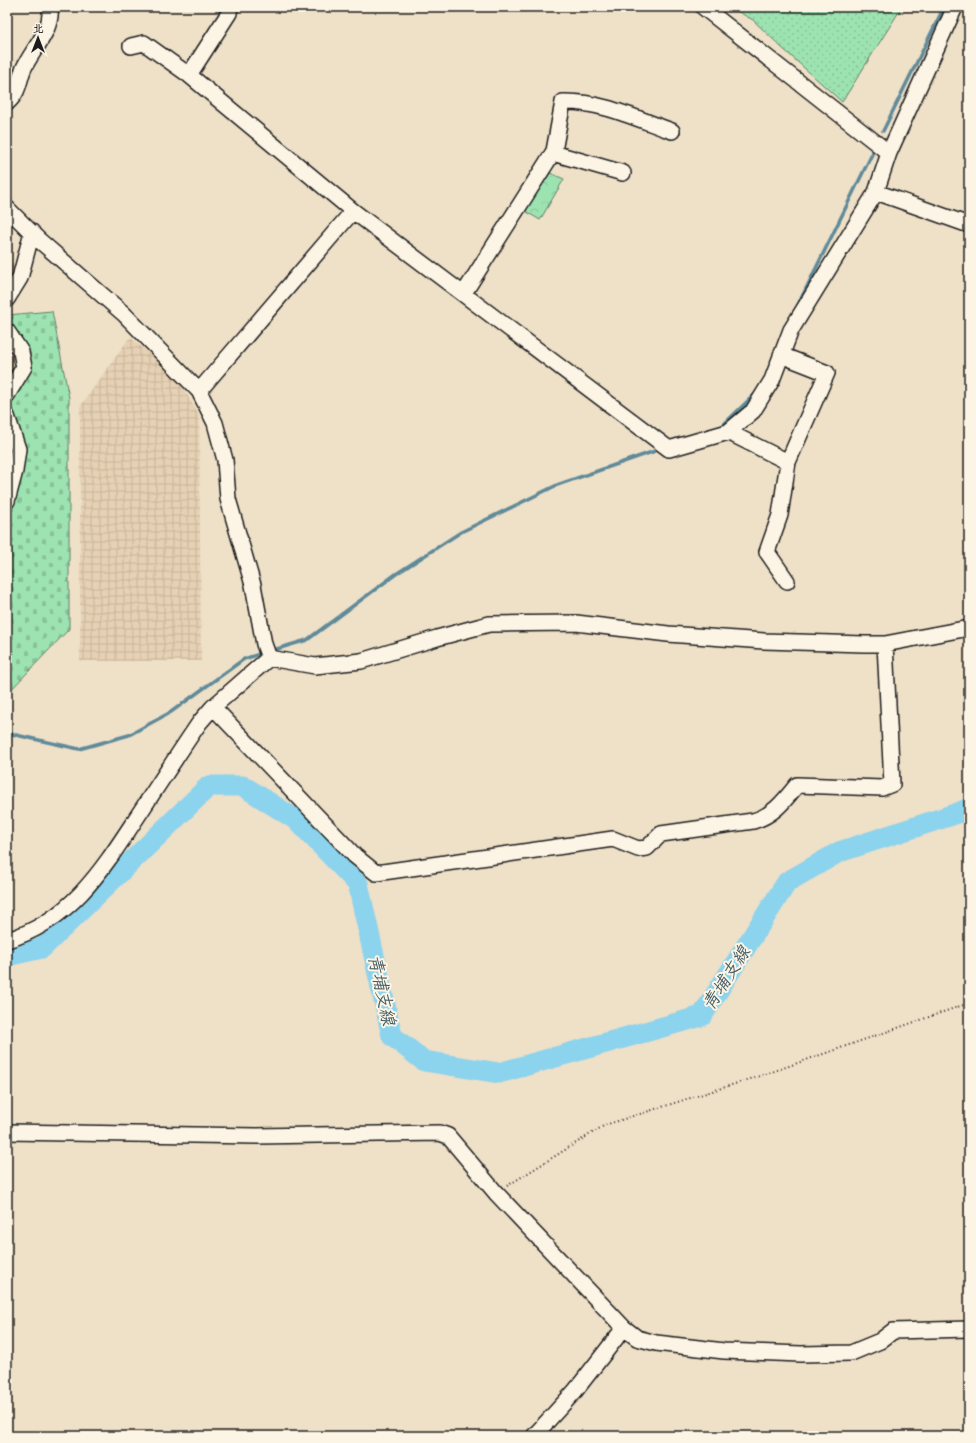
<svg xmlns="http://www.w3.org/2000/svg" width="976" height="1443" font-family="Itim,'LXGW WenKai TC',sans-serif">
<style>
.industrial{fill:url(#industrial-grid)}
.forest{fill:url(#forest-crowns);stroke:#5c8066}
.cemetery{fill:url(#cemetery-stones);stroke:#5c8066}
.garden{fill:url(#garden-dots);stroke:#5c8066}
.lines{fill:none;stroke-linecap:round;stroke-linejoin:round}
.stream{stroke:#5f8a99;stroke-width:3.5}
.river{stroke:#8cd3ed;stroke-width:21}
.minor-casing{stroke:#1c1c1c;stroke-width:18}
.path{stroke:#1c1c1c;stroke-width:2;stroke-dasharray:1 3;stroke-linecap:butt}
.minor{stroke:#fcf5e5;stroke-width:15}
.labels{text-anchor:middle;stroke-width:4;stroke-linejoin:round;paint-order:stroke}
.water-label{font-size:18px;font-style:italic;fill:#435c65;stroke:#fcf5e5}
</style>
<defs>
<pattern id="industrial-grid" width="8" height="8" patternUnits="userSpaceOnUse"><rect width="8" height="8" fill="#e6d1b4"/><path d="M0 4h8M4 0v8" fill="none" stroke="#c5b39a"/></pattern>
<pattern id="forest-crowns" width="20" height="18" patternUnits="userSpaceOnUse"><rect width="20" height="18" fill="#9de3b1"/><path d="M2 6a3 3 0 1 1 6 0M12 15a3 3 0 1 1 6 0" fill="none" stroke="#87c298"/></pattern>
<pattern id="cemetery-stones" width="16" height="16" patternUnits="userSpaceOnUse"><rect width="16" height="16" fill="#9de3b1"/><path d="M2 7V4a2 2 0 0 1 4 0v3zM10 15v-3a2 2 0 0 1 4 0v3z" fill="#87c298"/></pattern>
<pattern id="garden-dots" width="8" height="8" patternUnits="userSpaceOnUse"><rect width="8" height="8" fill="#9de3b1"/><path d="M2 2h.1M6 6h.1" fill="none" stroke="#87c298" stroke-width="1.8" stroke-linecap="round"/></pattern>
</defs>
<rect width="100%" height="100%" fill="#efe0c8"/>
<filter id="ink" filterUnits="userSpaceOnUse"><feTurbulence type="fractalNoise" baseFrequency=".025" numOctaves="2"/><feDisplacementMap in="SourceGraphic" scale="8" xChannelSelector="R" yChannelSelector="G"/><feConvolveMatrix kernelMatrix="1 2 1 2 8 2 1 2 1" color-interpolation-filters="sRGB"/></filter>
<g filter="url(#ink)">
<!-- industrial -->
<path class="industrial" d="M7 260 17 266 7 286Z
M7 335 17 361 7 380Z
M130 337 177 378 199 415 201 661H80V407Z"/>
<!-- forest -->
<path class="forest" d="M550 173 564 179 540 220 525 211Z"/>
<!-- cemetery -->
<path class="cemetery" d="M52 311 69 398V629L7 694V465L11 452 7 439V380L17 361 7 335V315Z"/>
<!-- garden -->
<path class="garden" d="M730 7H902L842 102 781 47 753 20Z"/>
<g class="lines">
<!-- stream -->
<path class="stream" d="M883 131 944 7
M796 309 874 150
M721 427 758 391
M270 651 307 640 396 574 461 532 557 485 655 451
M7 733 79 749 129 735 171 712 244 659 263 653"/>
<!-- river -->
<path class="river" d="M7 956 42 948 209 786H243L298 821 358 884 392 1036 424 1061 499 1073 702 1016 787 882 839 852 958 813 969 808"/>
<!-- minor casing -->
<g class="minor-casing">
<path id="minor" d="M230 7 229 13 189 75 353 211 669 449 728 432 753 411 772 380 791 330 876 192 889 153 955 7
M703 7 889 153
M131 46 144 43 189 75
M7 103C19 92 18 84 23 70 32 49 53 31 50 7
M553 153 623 173
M876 192 969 225
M7 208 40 241 124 314 199 391 215 423 225 460 228 499 253 585 264 644 269 658
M464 293 554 151 563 102C601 101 637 119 672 131
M7 299 20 278 32 232
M7 331 21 352 24 367 7 395
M781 355 827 373 788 462 780 515 767 552 787 581
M199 391 353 211
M7 416 18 449 15 471 7 501
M728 432 788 462
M269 658 315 666 361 661 437 638 489 624 576 623 668 634 764 641 864 644H885L969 628
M213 707 355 856 376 873 613 839 638 849 647 848 661 834 753 821C774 815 784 801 797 785L882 788 892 784 885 644
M7 940C73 921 106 864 141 811 161 781 180 751 200 722L213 707 269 658
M7 1132 256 1136 440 1133 448 1136 496 1193 624 1328 637 1338 656 1343 724 1351 801 1354 851 1353 880 1341 893 1331 969 1329
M534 1436 575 1391 624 1328"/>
</g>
<!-- path -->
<path class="path" d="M507 1186 605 1125 766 1074 969 1003"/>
<!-- minor -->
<use href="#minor" class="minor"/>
</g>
</g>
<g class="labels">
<!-- water labels -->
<g class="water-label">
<text transform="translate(726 978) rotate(-57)" y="6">青埔支線</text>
<text transform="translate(382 990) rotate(78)" y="6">青埔支線</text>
</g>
</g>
<!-- margin -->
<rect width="976" height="1443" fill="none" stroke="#fcf5e5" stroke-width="24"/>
<rect x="12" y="12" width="952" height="1419" fill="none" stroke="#1c1c1c" stroke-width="1.5" filter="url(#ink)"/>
<!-- north arrow -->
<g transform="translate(38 38)" stroke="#fcf5e5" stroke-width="3" paint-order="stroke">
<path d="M0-3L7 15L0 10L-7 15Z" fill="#1c1c1c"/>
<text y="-6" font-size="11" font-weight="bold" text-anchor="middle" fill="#1c1c1c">北</text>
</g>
</svg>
